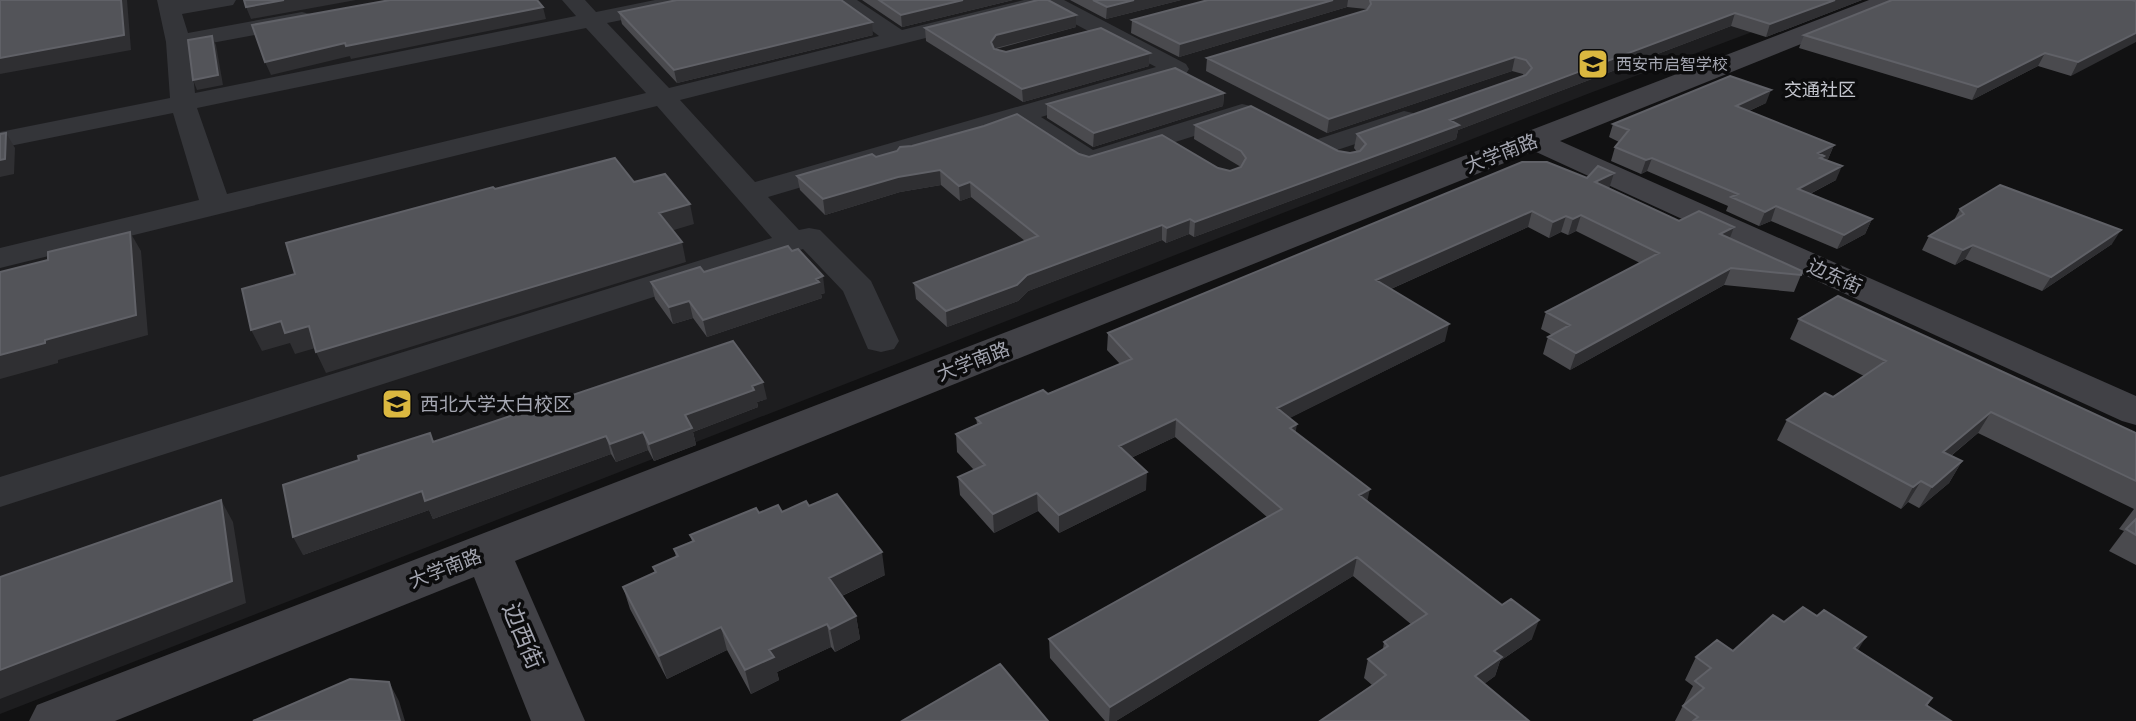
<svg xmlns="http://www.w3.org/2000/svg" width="2136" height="721" font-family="'IBM Plex Sans','Noto Sans SC',sans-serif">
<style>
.built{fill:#1d1d1f}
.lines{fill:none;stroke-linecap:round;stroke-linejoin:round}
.street{fill:#343539;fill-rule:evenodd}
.secondary{fill:#414146;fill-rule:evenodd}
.wall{fill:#4a4a4e}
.shaded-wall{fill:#2f2f32}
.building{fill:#535459;stroke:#606167;stroke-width:2}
.labels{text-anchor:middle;stroke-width:7;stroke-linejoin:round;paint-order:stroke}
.far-poi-label{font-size:16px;fill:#a4a6b1;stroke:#0c0c0d;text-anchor:start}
.far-neighbourhood-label{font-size:18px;fill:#c4c6ce;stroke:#0c0c0d}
.street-label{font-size:19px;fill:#a4a6b1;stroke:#0c0c0d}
.poi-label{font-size:19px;fill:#a4a6b1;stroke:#0c0c0d;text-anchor:start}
.near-street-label{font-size:23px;fill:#a4a6b1;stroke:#0c0c0d}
</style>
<rect width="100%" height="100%" fill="#111112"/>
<!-- built -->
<path class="built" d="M0 0H1837L1590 93 0 714Z"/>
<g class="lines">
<!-- street -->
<path class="street" d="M157 0H236L233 5 182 14 188 33 302 12 310 14 313 19 310 24 302 26 190 47 195 93 576 16 562 0H585L596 12 655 0H699L696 5 607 23 669 88 879 36 831 0H857L902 30 1024 0H1064L1186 64 1189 69 1186 74 1041 117 1093 150 1242 104 1251 106 1255 112 1251 118 1090 169 1080 166 1016 124 768 197 799 230 809 228 820 230 871 281 899 341 894 349 881 352 868 349 843 291 803 249 0 507V477L772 238 657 106 0 268V248L199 200 173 113 0 148V132L170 98 166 42ZM1045 8 1156 67 755 182 680 100ZM586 28 646 93 227 194 197 108Z
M1404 111 1413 113 1417 119 1413 125 1325 154 1315 152 1311 146 1315 140Z"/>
<!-- secondary -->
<path class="secondary" d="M1869 0H1901L1898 5 1560 141 2136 396V425L2122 421 1534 151 515 561 585 721H531L474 577 115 721H29L37 705Z"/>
</g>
<!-- wall -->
<path class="wall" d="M862 0H1013L902 27Z
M1070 0H1181L1106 19Z
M1208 0H1862L1766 37 1731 26 1458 130 1456 139 1194 237 1189 234 1166 243 1162 240 1028 291 1018 301 947 327 916 299 914 283 1025 241 971 197 960 201 941 185 900 192 825 215 800 190 797 176 876 157 1079 154 1089 157 1218 168 1230 171 1241 167 1194 139 1195 125 1350 153 1357 152 1354 148 1357 134 1524 76 1523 74 1512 71 1327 133 1206 71 1207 58 1367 10 1366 9 1347 7 1179 57 1131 33 1132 20Z
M2132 0 2071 76 2038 66 1972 100 1799 48 1804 35Z
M619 12 873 35 677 83 622 24Z
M1076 15V27L996 49 1006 52 1150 53 1149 66 1023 102 926 41 925 28Z
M1224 93 1223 106 1093 147 1047 118V104Z
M1766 103 1749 111 1834 145 1828 159 1826 160 1836 180 1810 194 1872 219 1865 234 1837 249 1771 221 1759 226 1726 211 1728 206 1647 171 1641 174 1611 161 1615 147 1619 142 1609 137 1613 124Z
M1609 189 1679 221 1734 227 1729 238 1801 275 1794 292 1724 285 1570 370 1543 354 1548 337 1552 335 1541 329 1546 312 1640 263 1576 231 1568 235 1561 232 1549 238 1528 227 1391 289 1445 341 1289 418 1296 432 1368 501 1532 639 1500 661 1495 676 1484 684 1372 685 1364 678 1368 659 1383 649 1384 642 1412 625 1353 576 1116 721H1105L1050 658 1049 639 1267 517 1175 437 1131 458 1146 490 1059 533 1038 511 994 533 960 495 958 477 974 470 957 452 956 434 977 424 976 418 1048 394 1120 364 1107 350 1108 333Z
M1960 209 2112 244 2042 291 1965 259 1955 265 1922 250 1929 236 1954 220Z
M704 272 825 293 821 294 822 298 707 337 693 318 673 324 655 299 651 282Z
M1799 319 2136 433V565L2109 551 2124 531 2119 529 2134 509 1978 433 1951 456 1962 461 1949 483 1919 508 1908 502 1901 509 1777 440 1787 420 1833 397 1864 376 1790 339Z
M767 399 757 402 758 407 693 432 696 445 654 461 648 450 616 462 611 454 433 519 429 510 303 555 433 442Z
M809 506 885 575 842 596 856 616 860 639 835 652 831 647 777 672 779 680 751 694 727 650 667 679 630 609 623 587 655 572 653 567 676 557 674 549 692 541 690 535 759 513 782 512Z
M1784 622 1858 650 1932 698 1927 706 1951 721H1675L1693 686 1685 680 1696 657 1733 651Z"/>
<!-- shaded-wall -->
<path class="shaded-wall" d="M121 0H127L131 50 0 74V58Z
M284 0H356L251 19 246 7Z
M963 0H1013L902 27 901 15Z
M1134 0H1181L1106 19 1107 7Z
M1333 0H1348L1347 7 1179 57 1180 44Z
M1835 0H1862L1766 37 1770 24Z
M543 7 546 19 351 59 346 46Z
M1735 13 1731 26 1458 130 1456 139 1194 237 1195 222 1450 120Z
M1076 15V27L996 48 992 55 991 42 996 35Z
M872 22 873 35 677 83 674 70Z
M2136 33V42L2071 76 2078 62Z
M212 36 216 45 223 85 197 90 193 80Z
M345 43 350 56 271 75 265 62Z
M1150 53 1149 66 1023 102 1022 89Z
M2045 53 2038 66 1972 100 1978 87Z
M1515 57 1512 71 1327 133 1329 119Z
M1771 90 1766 103 1731 119 1736 106Z
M1224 93 1223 106 1093 147 1094 133Z
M6 133 15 148 14 174 0 177V160Z
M1834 145 1828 159 1821 163 1818 153Z
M1652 158 1647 171 1641 174 1646 160Z
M1842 166 1836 180 1792 203 1798 189Z
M940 170 941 185 900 192 825 215 823 199 898 177Z
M1614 173 1609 189 1595 182Z
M970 182 971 197 960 201 959 186Z
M690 204 694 224 664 233 659 213Z
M1776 206 1771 221 1759 226 1765 212Z
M1532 211 1528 227 1373 297 1376 280Z
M1581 215 1576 231 1568 235 1573 219Z
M1566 216 1561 232 1549 238 1553 222Z
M1190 219 1189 234 1166 243 1167 228Z
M1872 219 1865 234 1837 249 1844 235Z
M1162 225V240L1028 291 1018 301 947 327 946 311 1027 275Z
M1734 227 1728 243 1720 234Z
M2121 230 2112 244 2042 291 2051 277Z
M130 232 141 251 148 335 58 360V363L0 379V355L45 340Z
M682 242 686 262 326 373 316 352Z
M1973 245 1965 259 1955 265 1963 250Z
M1731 268 1724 285 1570 370 1576 353Z
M823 276 825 293 821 294 822 298 707 337 703 320Z
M689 301 693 318 673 324 669 307Z
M281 321 309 326 319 347 295 354 290 343 262 351 251 330Z
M1449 324 1445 341 1274 426 1277 408Z
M763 382 767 399 757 402 758 407 693 432 696 445 654 461 649 444 685 415 752 386Z
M1991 412 1978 433 1930 473 1943 452Z
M1176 419 1175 437 1118 464 1119 446Z
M1297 424 1294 442 1290 428Z
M643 432 648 450 616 462 610 444Z
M606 436 611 454 433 519 429 510 303 555 293 537 422 491Z
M1962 461 1949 483 1919 508 1932 487Z
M1147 472 1146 490 1059 533V515Z
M1921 481 1908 502 1901 509 1913 487Z
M1370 489 1366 507 1359 495Z
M1037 493 1038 511 994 533 993 514Z
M221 500 233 522 246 603 0 699V670Z
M882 552 885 575 833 600 829 578Z
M1357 557 1353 576 1116 721H1109L1110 707Z
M856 616 860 639 835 652 830 629Z
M1539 620 1532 639 1500 661 1495 676 1469 695 1475 676 1494 651Z
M827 624 831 647 777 672 779 680 751 694 745 670 769 650Z
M721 627 727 650 667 679 659 656Z
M1866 637 1852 660 1854 648Z
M389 682 399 701 405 721H400Z"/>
<!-- building -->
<path class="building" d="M0 0H121L124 35 0 58Z
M244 0H284L246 7Z
M390 0H537L543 7 346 46 345 43 265 62 252 25Z
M677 0H841L872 22 674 70 619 12Z
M879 0H963L901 15Z
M1038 0H1048L1076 15 996 35 991 42 994 49 1006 52 1101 28 1150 53 1022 89 925 28Z
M1093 0H1134L1107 7Z
M1208 0H1333L1180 44 1132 20Z
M1370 0H1835L1770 24 1735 13 1450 120 1459 125 1195 222 1190 219 1167 228 1162 225 1027 275 1017 285 946 311 914 283 1038 236 970 182 959 186 940 170 898 177 823 199 797 176 872 154 876 157 897 151 900 147 912 146 984 126 1017 114 1079 154 1089 157 1162 135 1218 168 1230 171 1241 167 1246 158 1241 151 1195 125 1251 106 1338 151 1350 153 1360 151 1366 144 1357 134 1526 75 1532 68 1526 60 1515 57 1329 119 1207 58 1367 10 1371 4Z
M1892 0H2132L2136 1V33L2078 62 2045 53 1978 87 1804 35Z
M212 36 218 75 193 80 188 40Z
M1175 68 1224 93 1094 133 1047 104Z
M1730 76 1771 90 1736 106 1834 145 1818 153 1824 156 1820 158 1842 166 1798 189 1872 219 1844 235 1776 206 1765 212 1731 197 1738 194 1652 158 1646 160 1615 147 1629 130 1613 124Z
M6 133 5 159 0 160V134Z
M615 158 634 182 665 174 690 204 659 213 682 242 316 352 309 326 285 333 281 321 251 330 242 289 295 274 286 243 493 187 495 189Z
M1522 162H1547L1587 178 1598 166 1614 173 1595 182 1679 221 1699 211 1734 227 1720 234 1802 271 1801 275 1731 268 1576 353 1548 337 1570 325 1546 312 1659 253 1581 215 1573 219 1566 216 1553 222 1532 211 1376 280 1449 324 1277 408 1297 424 1290 428 1370 489 1359 495 1502 605 1511 599 1539 620 1494 651 1502 657 1475 676 1529 721H1320L1373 685 1386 675 1368 659 1388 646 1384 642 1427 614 1357 557 1110 707 1049 639 1282 509 1176 419 1119 446 1147 472 1059 515 1037 493 993 514 958 477 985 465 956 434 981 423 976 418 1043 390 1048 394 1132 359 1108 333Z
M2000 185 2121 230 2051 277 1973 245 1963 250 1929 236 1964 214 1960 209Z
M130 232 136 315 45 340V343L0 355V272L48 260V252Z
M788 246 792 251 798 249 823 276 816 279 819 282 703 320 689 301 669 307 651 282 700 267 704 272Z
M1838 296 2136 433V481L1991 412 1943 452 1962 461 1932 487 1921 481 1913 487 1787 420 1825 393 1833 397 1886 361 1799 319Z
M733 341 763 382 752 386 754 390 685 415 692 428 649 444 643 432 610 444 606 436 425 501 422 491 293 537 283 485 359 460 358 456 430 433 433 442Z
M837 494 882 552 829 578 856 616 830 629 827 624 769 650 774 657 745 670 721 627 659 656 623 587 656 572 653 567 678 556 674 549 694 541 690 535 756 508 759 513 778 505 782 512 806 501 809 506Z
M221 500 232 581 0 670V577Z
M2136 519V535L2126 529Z
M1803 607 1817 616 1824 610 1866 637 1854 648 1932 698 1926 705 1951 721H1693L1698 717 1683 706 1704 688 1695 681 1711 668 1696 657 1717 640 1733 651 1773 615 1784 622Z
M1000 664 1048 721H902Z
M350 679 389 682 400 721H253Z"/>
<!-- icons -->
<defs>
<g id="school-square" transform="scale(1.575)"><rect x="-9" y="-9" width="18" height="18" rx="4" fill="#dbb840" stroke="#0c0c0d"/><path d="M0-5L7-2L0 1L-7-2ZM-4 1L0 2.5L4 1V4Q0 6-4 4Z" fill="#111"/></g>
<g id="university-square" transform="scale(1.575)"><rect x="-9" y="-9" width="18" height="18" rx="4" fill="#dbb840" stroke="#0c0c0d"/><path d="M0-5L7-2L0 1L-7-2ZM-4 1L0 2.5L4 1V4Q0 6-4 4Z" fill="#111"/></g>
</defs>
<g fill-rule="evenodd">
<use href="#school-square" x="1593" y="64"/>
<use href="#university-square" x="397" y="404"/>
</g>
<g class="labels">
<!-- far-poi labels -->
<g class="far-poi-label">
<text x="1616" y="70">西安市启智学校</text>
</g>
<!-- far-neighbourhood labels -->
<g class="far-neighbourhood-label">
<text x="1820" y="96">交通社区</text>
</g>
<!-- street labels -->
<g class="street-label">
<text transform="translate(1501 153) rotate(-21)" y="7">大学南路</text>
<text transform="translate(1835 276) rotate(24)" y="7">边东街</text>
<text transform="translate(973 361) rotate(-21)" y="7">大学南路</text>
<text transform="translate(445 568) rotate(-21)" y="7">大学南路</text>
</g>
<!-- poi labels -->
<g class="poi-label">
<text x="420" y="411">西北大学太白校区</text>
</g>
<!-- near-street labels -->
<g class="near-street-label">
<text transform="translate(523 636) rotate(67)" y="8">边西街</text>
</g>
</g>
</svg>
